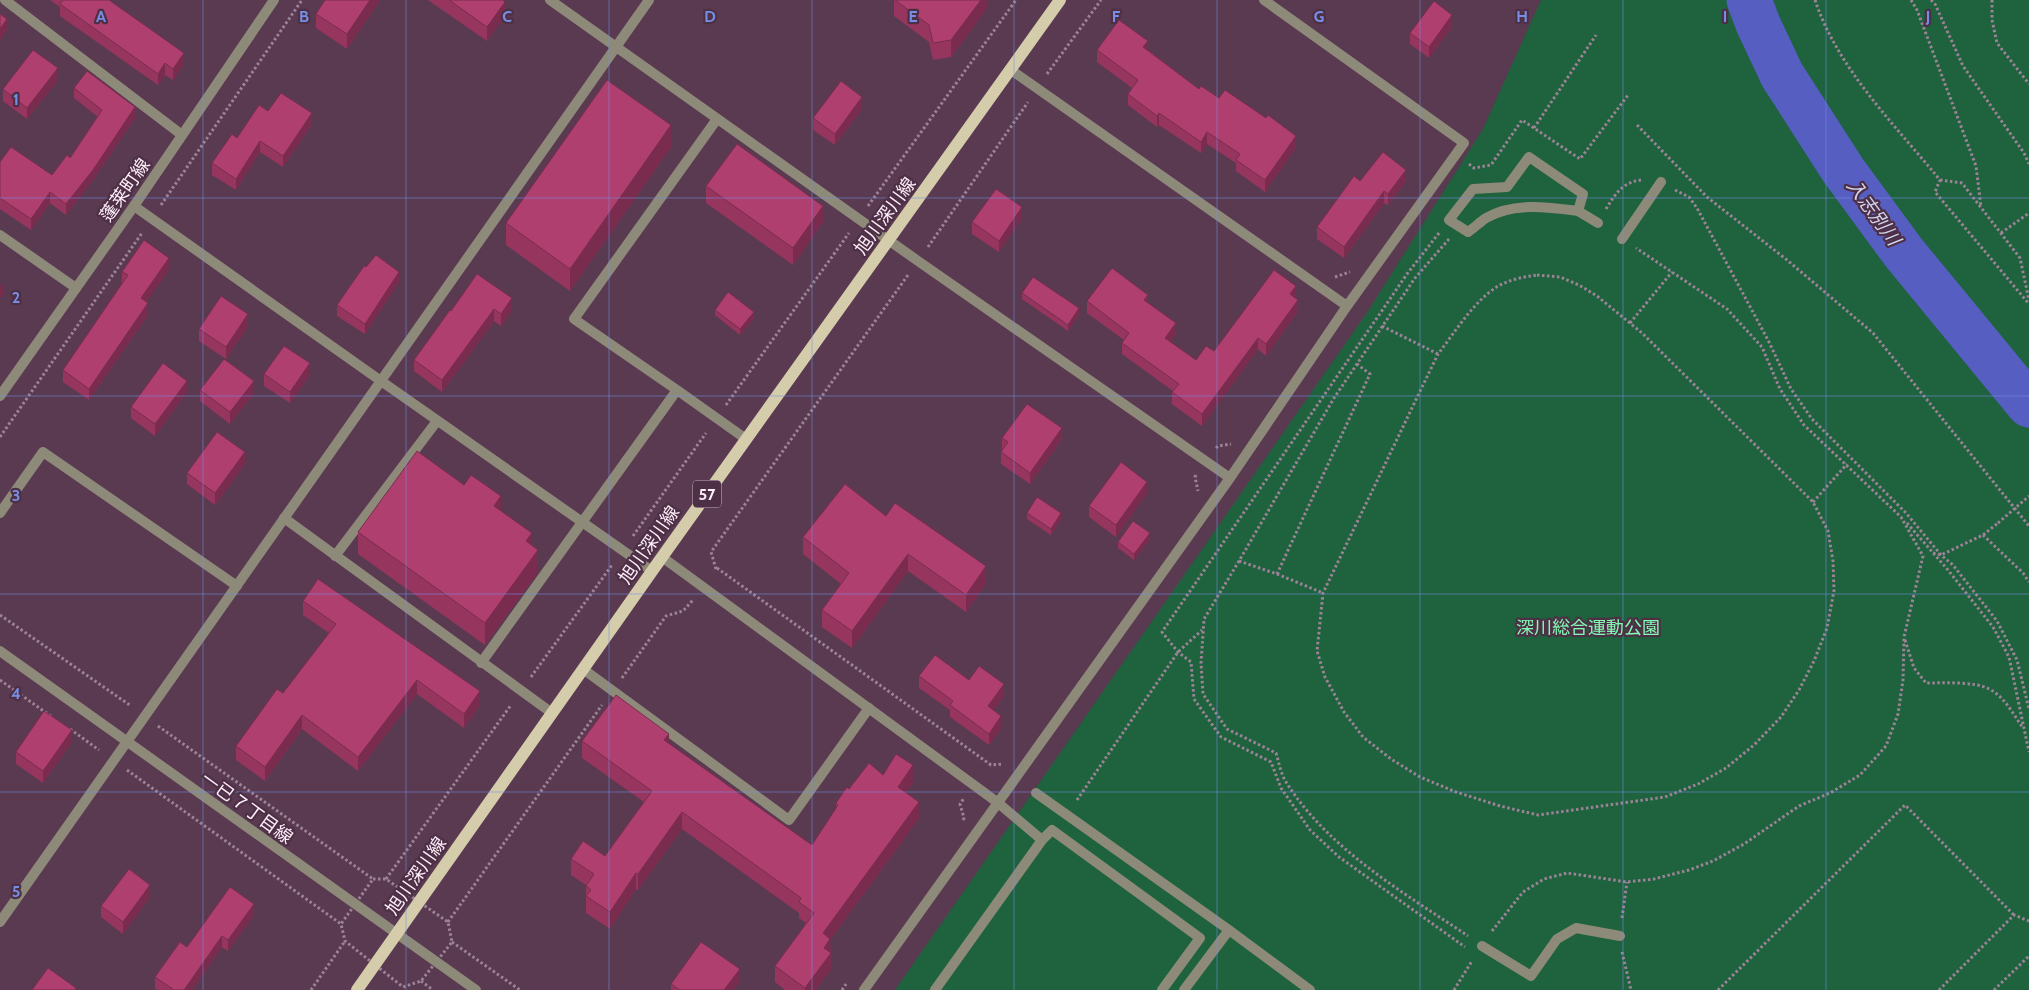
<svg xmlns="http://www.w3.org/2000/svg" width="2029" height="990" font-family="Cabin,'Noto Sans JP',sans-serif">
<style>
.green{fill:#1e623e}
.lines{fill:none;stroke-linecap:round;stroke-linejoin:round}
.river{stroke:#565ec1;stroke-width:45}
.path{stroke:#9c8396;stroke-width:3;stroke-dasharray:2.5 2.5;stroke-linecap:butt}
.service{stroke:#8e8a79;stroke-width:10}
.pedestrian{stroke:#8e8a79;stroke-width:10}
.minor{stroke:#8e8a79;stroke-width:10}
.tertiary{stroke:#8e8a79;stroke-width:10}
.primary{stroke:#d4ccaa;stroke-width:12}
.path-bridge{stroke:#9c8396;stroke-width:3;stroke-dasharray:2.5 2.5;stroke-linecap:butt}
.wall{fill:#96365f}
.shaded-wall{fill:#7a2c4e}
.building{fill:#ae3f6f;stroke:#7a2c4e}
.grid{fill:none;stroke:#778ee5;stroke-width:1;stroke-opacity:0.55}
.labels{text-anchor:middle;stroke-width:4.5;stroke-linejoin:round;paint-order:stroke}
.shield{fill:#4e3046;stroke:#c9b5c3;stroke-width:1}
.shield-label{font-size:16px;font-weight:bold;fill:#feeef9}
.street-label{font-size:18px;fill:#feeef9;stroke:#4e3046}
.park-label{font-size:18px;fill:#82f9b4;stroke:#4e3046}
.water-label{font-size:19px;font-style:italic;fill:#d0d5ef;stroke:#4e3046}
.grid-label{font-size:16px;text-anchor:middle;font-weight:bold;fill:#778ee5;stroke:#4e3046;stroke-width:4.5;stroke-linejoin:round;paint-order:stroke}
</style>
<rect width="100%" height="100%" fill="#593a51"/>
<!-- green -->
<path class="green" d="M1541 0H2029V990H895L1368 311 1483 129Z"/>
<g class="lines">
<!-- river -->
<path class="river" d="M1749 0 1758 24 1782 75 1843 170 1904 253 2029 405"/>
<!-- path -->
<path class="path" d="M1815 0C1838 69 1894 124 1940 180L1935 192 2029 304
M1911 0 1917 10 1976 166 1981 207
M1931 0 1935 4 1963 66 2024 153 2029 164
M1992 0V20L1997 43 2029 84
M1047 74 1101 0
M1637 125 1707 197 1787 260 1873 333 2029 526
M1534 128 1596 35
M1469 164 1474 168 1491 165 1522 120 1580 159 1628 95
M1940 180 1962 183 2020 258 2029 300
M1675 190 1689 197 1697 208 1769 342 1791 389 1812 419 1906 513 1941 555 1953 565 1997 621 2017 660 2029 709
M161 205 302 0
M868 206 1016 0
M1606 209C1615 194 1623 182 1641 180
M1439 233 1407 274 1162 632 1178 652 1191 662 1194 699 1221 737 1271 762 1281 788 1310 830 1339 857 1465 947
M2001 233 2029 213
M1449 239 1415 278 1334 398 1239 561 1204 619 1201 663 1203 694 1227 729 1276 753C1279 763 1281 774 1286 782 1328 849 1404 893 1468 936
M928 247 1028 102
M1537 275 1560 277 1579 285 1597 296 1642 333 1813 502 1828 531 1833 561 1834 591 1827 628 1814 661 1799 690 1781 717 1754 745 1726 768 1698 784 1665 797 1538 815 1500 806 1456 792 1420 777 1391 759 1363 737 1344 712 1325 677 1317 651 1323 593 1438 354C1455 332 1472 304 1495 288 1507 280 1523 277 1537 275Z
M1335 277 1350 272
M1630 323 1672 272
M1382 326 1438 354
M726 405 849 233
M0 437 142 233
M1216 448 1218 446 1231 444
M1196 475 1195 477 1198 491
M1813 502 1847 464
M1907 523 1948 570 1993 627 2009 657 2029 752
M1983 535 2023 573 2029 582
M633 536 706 433
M1933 553 1941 555 1983 535 1998 523
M1239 561 1277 574 1370 374 1357 364
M717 568 991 765 1003 764
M716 569 711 552 908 275
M1277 574 1323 593
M0 615 131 706
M1905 640 1914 668 1926 683C1943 683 1974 681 1989 689 2005 697 2013 714 2023 728
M531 677 612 565
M622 678 666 616 683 611 693 600
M0 680 52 717
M158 726 373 879
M70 729 99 750
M127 770 341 924
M1077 800 1178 652 1202 630
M963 820 964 818 960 804 964 798
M373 879H386L448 922 452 942 421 981 403 987 345 941 341 924Z
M386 879 511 705
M1622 918 1627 882
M448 922 602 705
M1492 931 1523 892 1544 879 1567 873 1627 882 1654 879 1689 870 1713 861 1744 844 1799 806 1830 793 1860 775 1886 746 1898 714 1903 680 1904 637 1923 556 1901 517 1804 425 1780 389 1762 347 1727 309 1636 248
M452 942 520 990
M1622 952 1631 990
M421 981 433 990
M311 990 345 941
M842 990 846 984
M1454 990 1472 961
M1718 990 1905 805 2014 915
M1939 990 2014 915 2029 921
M1994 990 2029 956"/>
<!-- service -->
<path class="service" d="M5 0 182 135
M0 235 76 288
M677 390 574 319 717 119
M0 513 43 452 237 586
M284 518 552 713
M335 556 437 421
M481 663 677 390 746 439
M583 669 789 820 869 708
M997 802 1042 840 1052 830 1200 938 1162 990
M935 990 1042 840"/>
<!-- pedestrian -->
<path class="pedestrian" d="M1578 211C1548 207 1513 202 1486 218 1480 222 1474 228 1468 232L1449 220 1473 189 1507 187 1529 157 1583 194 1578 211 1598 223
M1622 239 1661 182
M1036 793 1229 930 1310 990
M1482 946 1531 976 1557 939 1576 928 1620 936
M1184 990 1229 930"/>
<!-- minor -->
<path class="minor" d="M550 0 918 261 1230 478
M1011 70 1347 306
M134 206 381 381 652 571
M662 557 997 802
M0 922 649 0
M864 990 1230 478 1347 306 1464 143 1264 0"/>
<!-- tertiary -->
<path class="tertiary" d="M0 396 134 206 274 0
M0 651 476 990"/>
<!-- primary -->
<path class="primary" d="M357 990 662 557 1060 0"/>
<!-- path-bridge -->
<path class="path-bridge" d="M1998 523 2029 496"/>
</g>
<!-- wall -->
<path class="wall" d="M50 0H109L184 64 173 80 165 75 158 85 60 16V7Z
M325 0H380L347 49 316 28V14Z
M428 0H503L505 16 487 41Z
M894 0H987V8L951 57 933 60 929 42 894 16Z
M1452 27 1429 58 1410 44V33Z
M1097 50H1148L1199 89 1219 98 1296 147 1265 192 1236 171V163L1207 144 1201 153 1159 125 1157 127 1128 105V94L1132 88 1097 62Z
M58 80 27 119 3 101V89Z
M74 88 135 118 93 180 66 215 50 203 31 230 0 209V162L52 175 70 158 98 117 74 98Z
M862 109 835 145 813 130V118Z
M268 111 312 124 283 167 260 152 236 190 212 175V163L237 138Z
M671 147 570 291 506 245V223Z
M1360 181H1406L1388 205 1384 203 1344 258 1317 239V227Z
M706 186 823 222 793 265 706 203Z
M1022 218 999 252 972 234V222Z
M366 267 399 282 365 334 337 316V305Z
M169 269 146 302 148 315 89 400 63 382V370L122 283V272Z
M477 274 512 310 501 326 494 321 442 392 414 371V360L451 311Z
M1022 293 1079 314 1068 331 1022 299Z
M1296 297V298L1298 311 1266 356 1258 349 1202 426 1172 404V392L1173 391 1122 354V343L1124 340 1087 313V301L1148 303 1176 334 1170 342 1196 360 1214 351Z
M715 310 754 318 740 335 715 315Z
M248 326 226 359 199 341V329Z
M264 374 310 375 290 403 264 386Z
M200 390 254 393 230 424 200 401Z
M187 392 155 436 131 418V407Z
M1002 438 1062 439 1030 484 1001 464V452L1002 450Z
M245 464 215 505 187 484V473Z
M464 485 501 511 532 545 538 572 485 645 358 554V532Z
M1147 493 1116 537 1089 517V506Z
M1027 513 1061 519 1051 535 1027 519Z
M886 516 986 583 966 612 908 571 852 648 822 627V610L841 584 803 554V537Z
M1150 539 1134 560 1118 548V542Z
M303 601 480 705 464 728 417 694 358 771 302 729 265 781 236 760V746L283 693 329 633 303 615Z
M919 676 969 680 1004 696 993 711 1001 728 989 745 950 717V710L919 688Z
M582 741 669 744 812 845 836 808V803L849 789 883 775 913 782 906 792 919 818 830 940 831 969 815 990H785L775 982V966L806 923 799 918V913L682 829 638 890 636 889 610 929 586 913V885L571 875V859L605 856 644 802 582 758Z
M72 742 43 783 16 764V752Z
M150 897 123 934 101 917V906Z
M254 915 228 951 222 947 192 990H157L155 988V977L187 947Z
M740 981 733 990H671V984Z"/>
<!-- shaded-wall -->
<path class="shaded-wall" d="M370 0H380L347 49V34Z
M981 0H987V8L951 57V40Z
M505 2V16L487 41V27Z
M1452 15V27L1429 58V47Z
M7 19V31L0 40V29Z
M1148 41V52L1143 47Z
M184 53V64L173 80V69Z
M165 63V75L158 85V74Z
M58 68V80L27 119V108Z
M862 97V109L835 145V134Z
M135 107V118L93 180 66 215V204Z
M312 113V124L283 167V156Z
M1159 113V125L1157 127V116Z
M671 125V147L570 291V269Z
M1207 132V144L1201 153V142Z
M1296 136V147L1265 192V180Z
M260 141V152L236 190V179Z
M1406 170V181L1388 205V194Z
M1384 191V203L1344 258V247Z
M50 192V203L31 230V219Z
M823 206V222L793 265V248Z
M1022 207V218L999 252V241Z
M169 258V269L141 310V298Z
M399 272V282L365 334V324Z
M3 283V295L0 298V287Z
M1296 286V297L1290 305V294Z
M1148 295V306L1144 300Z
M512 298V310L501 326V314Z
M1298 300V311L1266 356V344Z
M148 303V315L89 400V389Z
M1079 308V314L1068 331V325Z
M494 309V321L442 392V380Z
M754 312V318L740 335V329Z
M248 314V326L226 359V347Z
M1176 323V334L1165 350V338Z
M1258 338V349L1202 426V414Z
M310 363V375L290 403V392Z
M187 381V392L155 436V424Z
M254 381V393L230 424V412Z
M1062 428V439L1030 484V473Z
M245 452V464L215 505V493Z
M1147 482V493L1116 537V525Z
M501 496V518L494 506Z
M1061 513V519L1051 535V529Z
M532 533V554L526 541Z
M1150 533V539L1134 560V554Z
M538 550V572L485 645V623Z
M908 554V571L852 648V631Z
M986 566V583L966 612V595Z
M417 680V694L358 771V757Z
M1004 684V696L988 718V706Z
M480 691V705L464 728V714Z
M302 715V729L265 781V767Z
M1001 716V728L989 745V734Z
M72 730V742L43 783V771Z
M669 734V750L664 740Z
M913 765V782L898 803V787Z
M919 802V818L830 940 831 969 815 990H805V988L823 933Z
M682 812V829L638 890V874Z
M636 873V889L610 929V912Z
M150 885V897L123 934V922Z
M254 904V915L228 951V940Z
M222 936V947L192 990H184Z
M740 969V981L733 990H724Z"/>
<!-- building -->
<path class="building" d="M63 0H109L184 53 173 69 165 63 158 74 60 4Z
M325 0H370L347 34 316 14Z
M449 0H503L505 2 487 27Z
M895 0H981L951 40 933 43 929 25Z
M1434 1 1452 15 1429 47 1410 33Z
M0 14 7 19 0 29Z
M1119 20 1148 41 1143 47 1199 89 1201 86 1219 98 1225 90 1266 118 1268 115 1296 136 1265 180 1236 160 1240 154 1207 132 1201 142 1159 113 1157 116 1128 94 1138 80 1097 50Z
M33 50 58 68 27 108 3 89Z
M87 71 135 107 93 170 66 204 50 192 31 219 0 198V162L11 147 52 175 67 155 70 158 102 110 74 88Z
M607 80 671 125 570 269 506 223Z
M841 81 862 97 835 134 813 118Z
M281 93 312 113 283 156 260 141 236 179 212 163 232 134 237 138 259 105 268 111Z
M737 144 823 206 793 248 706 186Z
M1383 152 1406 170 1388 194 1384 191 1344 247 1317 227 1354 176 1360 181Z
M996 189 1022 207 999 241 972 222Z
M144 240 169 258 141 298 148 303 89 389 63 370 128 275 122 272Z
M376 255 399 272 365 324 337 305 364 266 366 267Z
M1112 268 1148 295 1144 300 1176 323 1165 338 1196 360 1206 346 1214 351 1274 270 1296 286 1290 294 1298 300 1266 344 1258 338 1202 414 1172 392 1179 384 1122 343 1129 333 1087 301Z
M477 274 512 298 501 314 494 309 442 380 414 360 450 310 451 311Z
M1033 277 1079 308 1068 325 1022 293Z
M728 292 754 312 740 329 715 310Z
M221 296 248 314 226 347 199 329Z
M284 346 310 363 290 392 264 374Z
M224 359 254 381 230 412 200 390Z
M163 363 187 381 155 424 131 407Z
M1027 404 1062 428 1030 473 1001 452 1008 442 1002 438Z
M217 432 245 452 215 493 187 473Z
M417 451 464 485 471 475 501 496 494 506 532 533 526 541 538 550 485 623 358 532Z
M1121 462 1147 482 1116 525 1089 506Z
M845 484 886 516 895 503 986 566 966 595 908 554 852 631 822 610 849 573 803 537Z
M1037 497 1061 513 1051 529 1027 513Z
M1133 521 1150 533 1134 554 1118 542Z
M318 579 480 691 464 714 417 680 358 757 302 715 265 767 236 746 277 689 283 693 336 624 303 601Z
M935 655 969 680 979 666 1004 684 988 706 1001 716 989 734 950 705 953 701 919 676Z
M616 695 669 734 664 740 812 845 838 805 836 803 847 787 849 789 869 763 883 775 896 754 913 765 898 787 919 802 823 933 830 939 824 948 831 953 805 988 775 966 814 913 799 902 801 898 682 812 638 874 636 873 610 912 586 896 591 890 586 886 594 874 571 859 583 841 605 856 652 791 582 741Z
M44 711 72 730 43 771 16 752Z
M129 869 150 885 123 922 101 906Z
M230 887 254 904 228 940 222 936 184 990H174L155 977 180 942 187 947Z
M701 942 740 969 724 990H680L671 984Z
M48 968 76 988 75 990H32Z"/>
<!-- grid -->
<path class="grid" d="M203 0V990M406 0V990M609 0V990M812 0V990M1014 0V990M1217 0V990M1420 0V990M1623 0V990M1826 0V990M0 198H2029M0 396H2029M0 594H2029M0 792H2029"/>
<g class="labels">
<!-- shield labels -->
<rect class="shield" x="693" y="480.5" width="28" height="27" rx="4"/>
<g class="shield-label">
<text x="707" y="500">57</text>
</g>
<!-- street labels -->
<g class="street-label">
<text transform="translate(125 190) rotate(-55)" y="6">蓬莱町線</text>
<text transform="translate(885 216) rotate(-54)" y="6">旭川深川線</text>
<text transform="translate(649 545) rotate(-55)" y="6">旭川深川線</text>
<text transform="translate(247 808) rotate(36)" y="6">一已７丁目線</text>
<text transform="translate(416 876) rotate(-55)" y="6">旭川深川線</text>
</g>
<!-- park labels -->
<g class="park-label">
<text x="1588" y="634">深川総合運動公園</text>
</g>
<!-- water labels -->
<g class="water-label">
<text transform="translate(1874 212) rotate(54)" y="7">入志別川</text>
</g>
</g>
<g class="grid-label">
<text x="101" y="22">A</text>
<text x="304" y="22">B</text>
<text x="507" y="22">C</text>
<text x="710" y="22">D</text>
<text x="913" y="22">E</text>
<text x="1116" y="22">F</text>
<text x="1319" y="22">G</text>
<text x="1522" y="22">H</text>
<text x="1725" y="22">I</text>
<text x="1928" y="22">J</text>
<text x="16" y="105">1</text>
<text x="16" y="303">2</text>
<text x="16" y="501">3</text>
<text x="16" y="699">4</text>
<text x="16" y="897">5</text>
</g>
</svg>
